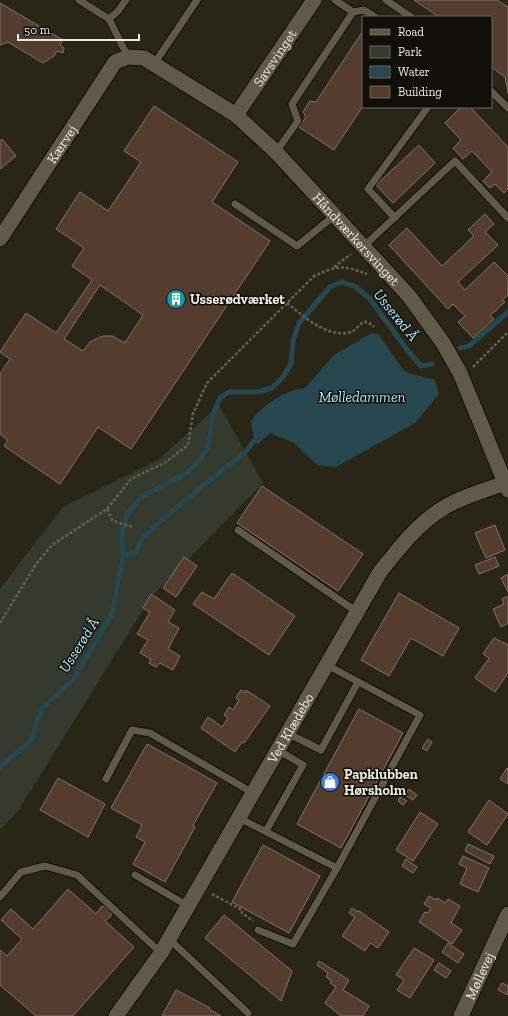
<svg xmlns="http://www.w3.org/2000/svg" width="508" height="1016" font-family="'Zilla Slab',serif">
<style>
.green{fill:#343a2d}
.water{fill:#284851}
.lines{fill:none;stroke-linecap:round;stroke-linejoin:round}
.stream{stroke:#284851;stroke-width:5}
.building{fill:#543c2f;stroke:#85736a;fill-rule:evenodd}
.lane-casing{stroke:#130f03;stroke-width:9}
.street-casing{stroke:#130f03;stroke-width:17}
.path{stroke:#656254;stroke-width:2.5;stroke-dasharray:3 2;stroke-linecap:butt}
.lane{stroke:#5f5a4a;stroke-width:7}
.street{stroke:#5f5a4a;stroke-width:15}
.labels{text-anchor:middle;stroke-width:3;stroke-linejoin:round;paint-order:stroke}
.street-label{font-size:14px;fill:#ebe9df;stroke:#110f09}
.poi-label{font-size:14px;font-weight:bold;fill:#ebe9df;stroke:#110f09;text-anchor:start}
.water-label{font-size:15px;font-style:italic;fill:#a7e8fb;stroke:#110f09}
</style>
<rect width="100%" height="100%" fill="#2a2617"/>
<!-- green -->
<path class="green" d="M219 405 263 483 151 597 18 811 0 830V589L63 507 158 460Z"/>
<!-- water -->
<path class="water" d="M372 333 378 334 405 372 435 380 439 394 415 423 336 467 317 465 294 443 270 433 258 444 254 441 251 421C263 405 285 390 305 388L334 355Z"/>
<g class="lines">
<!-- stream -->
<path class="stream" d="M460 348 469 346 508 312
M123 557 136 551 142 539 166 516 246 451 254 441
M0 767 31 741 42 708 73 680 112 614 123 557 122 531 128 513 141 497 187 473 199 461 208 447 213 414 220 398 229 392H258L272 388 283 377 291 364 293 341 299 323 330 287 342 282 356 287 370 299 407 350 421 366 432 364"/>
</g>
<!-- building -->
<path class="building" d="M414 0H497L508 7V93L505 77 491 67V17H439Z
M0 3 63 40 60 45 64 48 63 53 57 51 54 56 43 63 8 42 0 45Z
M363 31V106L334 150 299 127 306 117 303 112 310 101 316 102Z
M154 106 238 162 212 202 270 241 131 449 98 427 60 484 4 446 8 440 0 434V374L10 359 0 352 26 313 56 333 92 280 72 266 84 248 56 229 80 192 108 211 141 162 124 151ZM100 285 143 315 125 343 112 336H103L90 342 83 351 64 339Z
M461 107H470L508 147V189L504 193 495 184 490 188 483 181 492 172 472 151 463 159 453 148 461 140 445 123Z
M2 139 16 156 0 169V141Z
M419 145 435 163 393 203 376 185Z
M485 214 494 224 485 232 498 245 458 282 465 290 494 262 508 276V295L502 300 505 302 490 316 494 319 473 338 458 322 465 316 453 304 448 309 389 245 407 228 442 266 474 236 468 230Z
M262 486 363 554 338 591 237 523Z
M495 525 505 550 486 558 475 533Z
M184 557 197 566 176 597 163 588Z
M495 557 499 566 479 574 475 565Z
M232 573 295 616 269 655 193 604 202 592 214 599Z
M508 574V592L501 578Z
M399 593 459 628 443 656 411 638 389 676 361 660Z
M151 594 175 610 168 622 179 628 168 649 180 656 173 670 160 663 156 667 149 663 151 659 140 653 148 640 137 634 150 612 143 608Z
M508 596V623L501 627 493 609 504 604 502 599Z
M494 638 508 645V673L495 692 475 678 489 658 483 654Z
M241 690 245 693 246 690 270 706 244 743 242 742 235 752 201 728 208 717 222 727 228 718 224 715 229 707 233 710 239 700 236 698Z
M359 709 403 733 341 848 297 824Z
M428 739 432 742 427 751 422 748Z
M147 744 217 783 193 825 195 827 165 882 133 864 145 842 136 837 142 825 111 808Z
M507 768 508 769V784L500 779Z
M58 778 105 804 88 837 40 810Z
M409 789 417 795 413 800 405 795Z
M400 797 407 801 403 805 398 801Z
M489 800 508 814 487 845 468 832Z
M420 812 438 824 413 861 396 850Z
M468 844 494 856 490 864 465 851Z
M263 845 320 876 289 933 232 902Z
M463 856 489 868 478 892 460 884 467 868 459 864Z
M406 859 417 867 413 873 402 866Z
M68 889 96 914 101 907 104 906 111 912V916L105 921 134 947 73 1016H36L0 985V950L7 956 22 939 1 920 11 909 33 929Z
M429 896 436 900 437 898 445 903 448 899 460 906 451 923 462 930 452 944 419 922 425 912 428 913 431 908 424 904Z
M352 908 358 912 359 911 389 932 378 948 370 943 365 951 342 936 355 917 349 913Z
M224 915 292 971 281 1001 205 938Z
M448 943 464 954 458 963 442 952Z
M414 948 434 960 410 998 397 990 404 980 396 975Z
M319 961 349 980 343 990 369 1006 363 1016H341L325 1003 336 987 330 983 332 981 326 977 328 973 317 965Z
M439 963 451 971 446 978 434 970Z
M502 983 508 986V995L498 990Z
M176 990 210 1008 209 1009 221 1016H162Z"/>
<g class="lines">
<!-- lane casing -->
<g class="lane-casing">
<path id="lane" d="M79 0 109 19 128 57
M386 0 411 17
M353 12 364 10 375 17
M109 19 118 11 126 0
M154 64 197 0
M491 91 508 108
M276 152 298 121 292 104 353 12 335 0
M235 204 297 246 335 215
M395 218 368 189 428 107
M364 246 455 161 508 218
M238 530 357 612
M287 733 321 750 358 682
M106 779 132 730 150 733 253 793
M239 818 337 868
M266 831 303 765 278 750
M135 875 188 906
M0 897 21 872 45 866 77 875 161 953
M258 930 293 944 337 868 420 715 327 665
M169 939 248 1013"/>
</g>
<!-- street casing -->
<g class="street-casing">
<g id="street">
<path id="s1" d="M236 115 314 0"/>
<path id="s2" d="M0 239 115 62 128 57 144 58 236 115 276 152 409 296 443 343 460 373 508 490"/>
<path id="s3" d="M116 1016 161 953 380 572C399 548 418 523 445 507 461 497 486 490 505 483"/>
<path id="s4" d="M461 1016 508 914"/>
</g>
</g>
<!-- path -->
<path class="path" d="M334 267 351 254
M287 303C303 316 328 339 351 332 355 331 359 325 363 322H368L374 327
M473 367 508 332
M107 509 113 521 133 527
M0 623 36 564 52 545 107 509 131 479 166 462 188 445 193 414 207 383 314 276C339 265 341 265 367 274
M212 894 242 910V913L253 921"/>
<!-- lane -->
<use href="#lane" class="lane"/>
<!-- street -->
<use href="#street" class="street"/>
</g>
<!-- icons -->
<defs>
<g id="building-disc" transform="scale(1)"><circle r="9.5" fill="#0f9aa8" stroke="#110f09"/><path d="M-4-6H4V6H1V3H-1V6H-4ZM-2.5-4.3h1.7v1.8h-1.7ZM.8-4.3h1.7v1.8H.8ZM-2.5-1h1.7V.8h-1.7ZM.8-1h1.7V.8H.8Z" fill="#fff"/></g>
<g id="shop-disc" transform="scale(1)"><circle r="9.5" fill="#3f7fe0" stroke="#110f09"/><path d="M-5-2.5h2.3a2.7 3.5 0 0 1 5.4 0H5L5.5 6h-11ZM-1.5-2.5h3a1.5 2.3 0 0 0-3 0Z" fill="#fff"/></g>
</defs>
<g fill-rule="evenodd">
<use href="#building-disc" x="176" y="299"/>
<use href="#shop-disc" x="330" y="782"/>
</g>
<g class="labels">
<!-- street labels -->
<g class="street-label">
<text dy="5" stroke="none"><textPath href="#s1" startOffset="69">Savsvinget</textPath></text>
<text dy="5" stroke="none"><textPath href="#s2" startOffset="113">Kærvej</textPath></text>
<text dy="5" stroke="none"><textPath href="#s2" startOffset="522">Håndværkersvinget</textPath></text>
<text dy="5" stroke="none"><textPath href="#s3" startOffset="337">Ved Klædebo</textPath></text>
<text dy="5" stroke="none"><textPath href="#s4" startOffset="44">Møllevej</textPath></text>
</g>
<!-- poi labels -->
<g class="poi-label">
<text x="190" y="304">Usserødværket</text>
<text x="344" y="779">Papklubben<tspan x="344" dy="16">Hørsholm</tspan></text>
</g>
<!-- water labels -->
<g class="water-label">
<text transform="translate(396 315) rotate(51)" y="5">Usserød Å</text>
<text x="362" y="402">Mølledammen</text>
<text transform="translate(79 645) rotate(-58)" y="5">Usserød Å</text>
</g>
</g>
<!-- legend -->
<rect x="362" y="16" width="130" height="92" fill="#110f09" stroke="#68665f"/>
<rect x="370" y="29" width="20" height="6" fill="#5f5a4a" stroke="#68665f"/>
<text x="398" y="36" font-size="12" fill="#ebe9df">Road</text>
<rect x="370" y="46" width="20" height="12" fill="#343a2d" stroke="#68665f"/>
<text x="398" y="56" font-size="12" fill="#ebe9df">Park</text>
<rect x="370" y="66" width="20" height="12" fill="#284851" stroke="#68665f"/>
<text x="398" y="76" font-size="12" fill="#ebe9df">Water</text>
<rect x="370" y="86" width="20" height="12" fill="#543c2f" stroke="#68665f"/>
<text x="398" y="96" font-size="12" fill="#ebe9df">Building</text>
<!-- scale -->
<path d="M18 34v6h121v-6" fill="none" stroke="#ebe9df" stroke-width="2"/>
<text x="24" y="34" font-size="12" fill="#ebe9df" stroke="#110f09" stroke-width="3" paint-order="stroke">50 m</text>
</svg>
